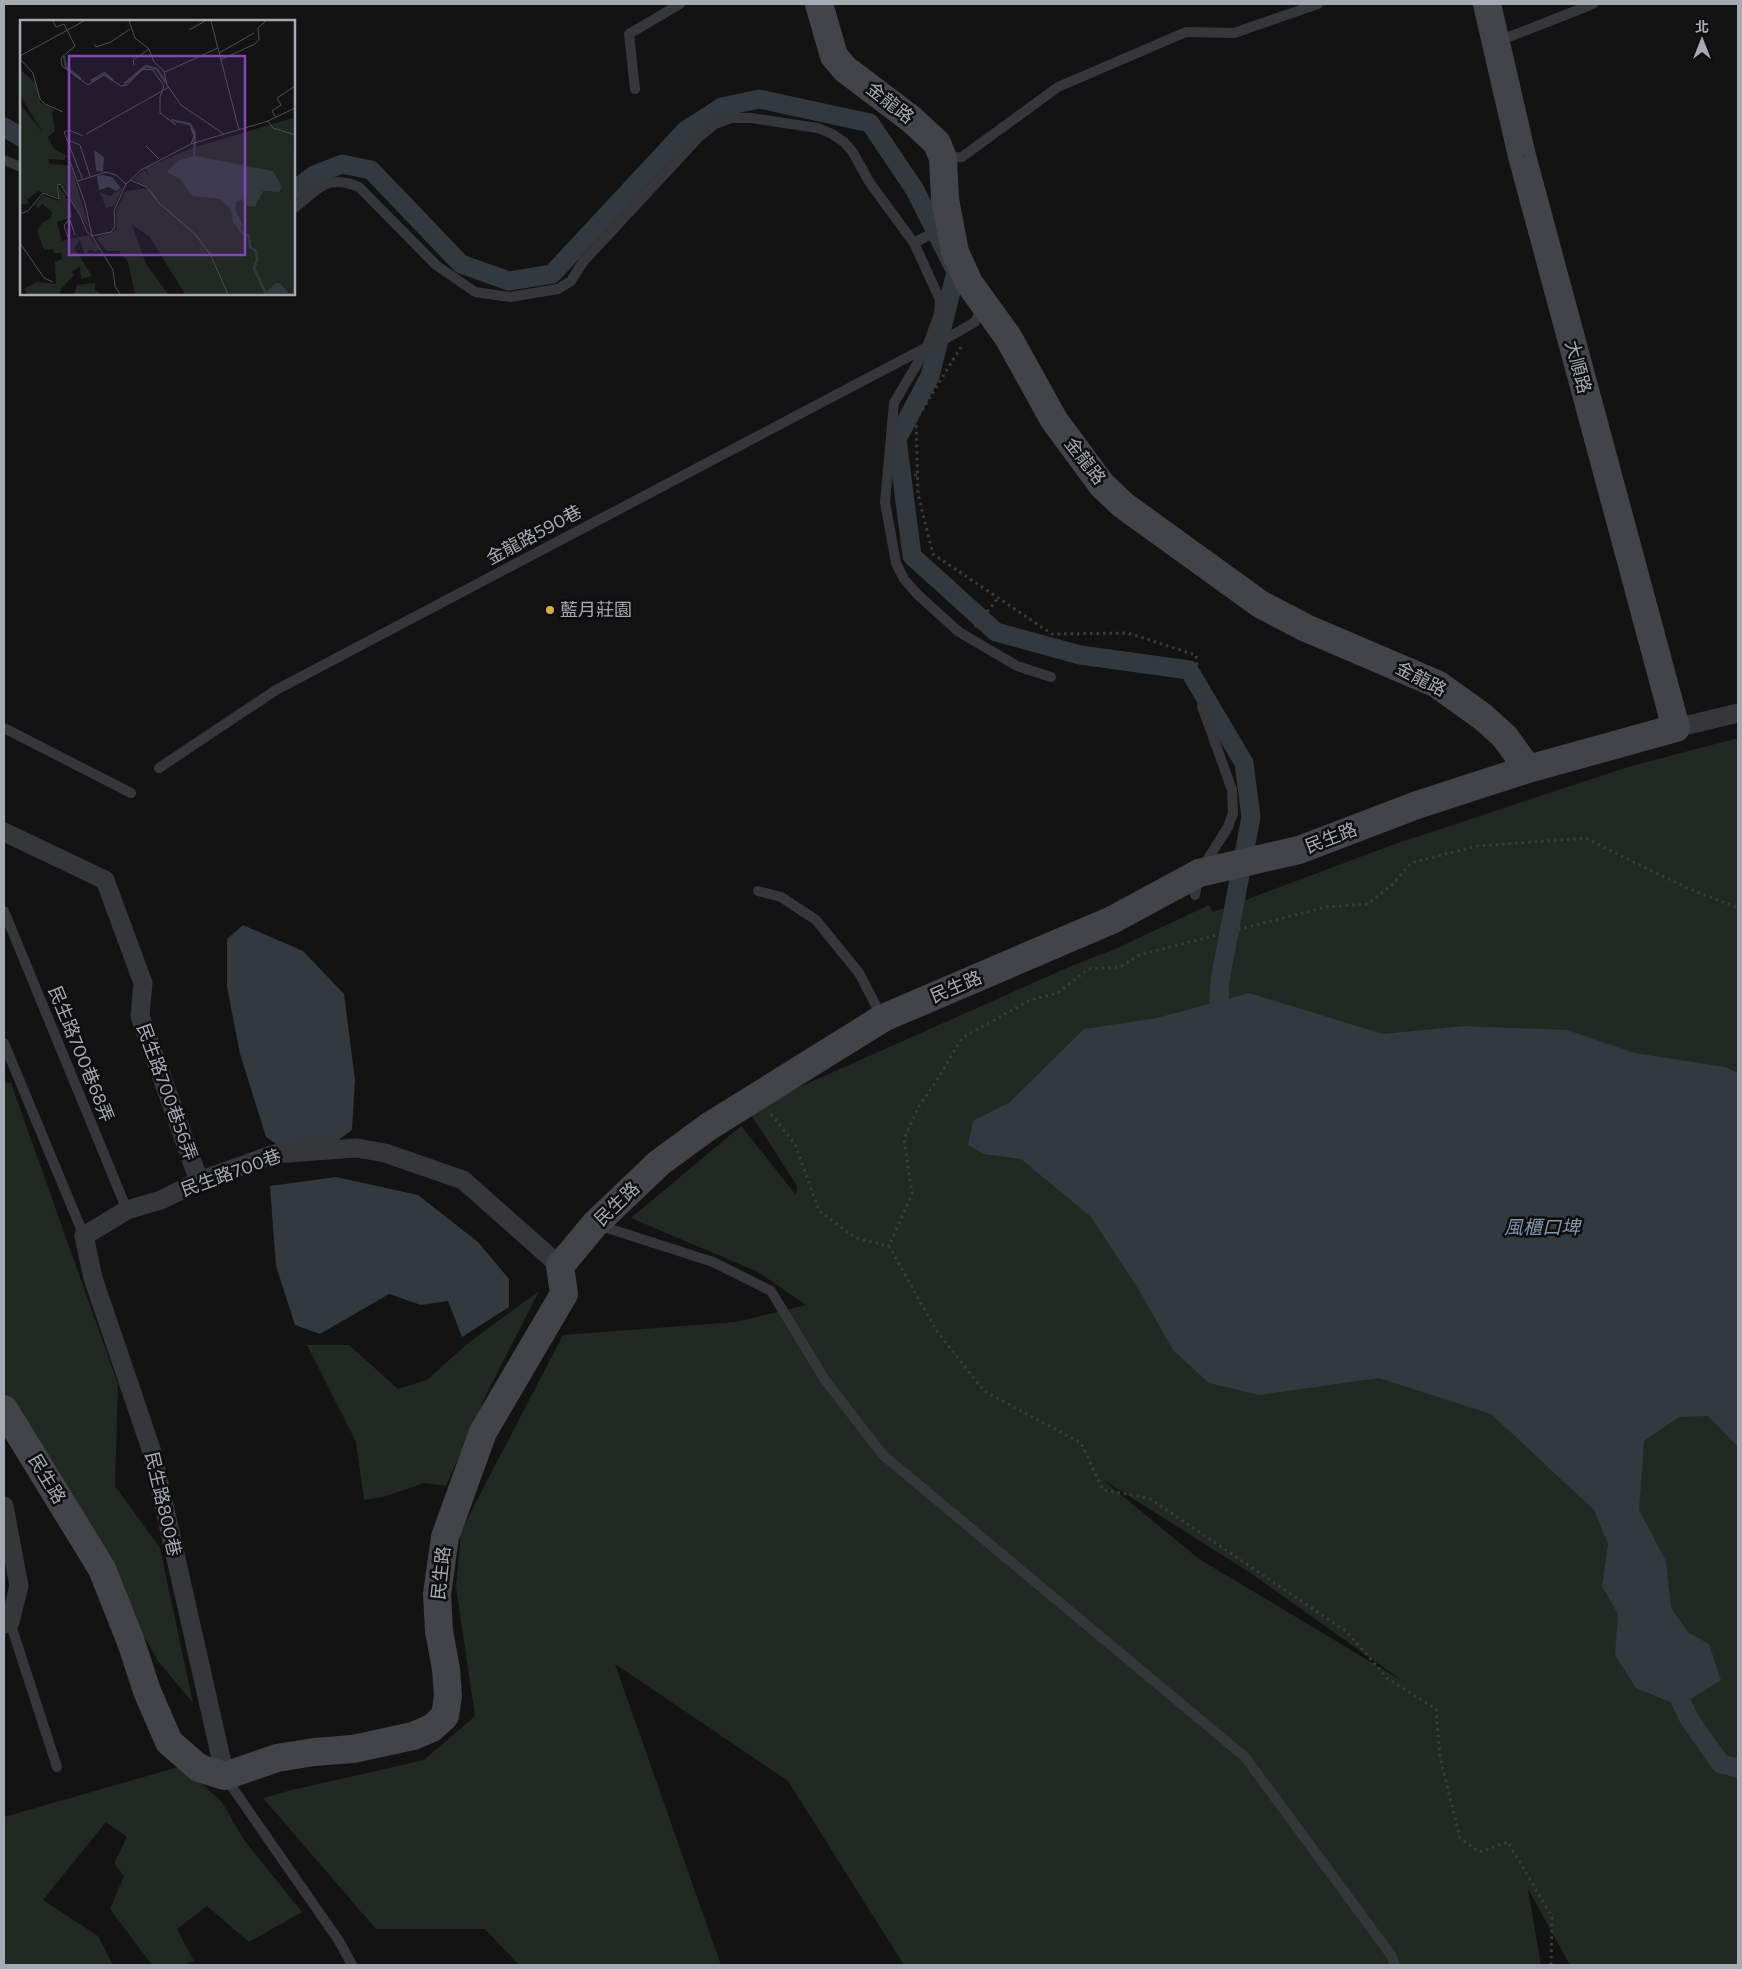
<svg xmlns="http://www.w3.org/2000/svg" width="1742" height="1969" font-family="Commissioner,'Noto Sans TC',sans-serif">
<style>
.green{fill:#222923;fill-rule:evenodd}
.water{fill:#32393f}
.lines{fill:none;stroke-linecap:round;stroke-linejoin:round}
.canal{stroke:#32393f;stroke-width:19}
.path{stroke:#3a3c40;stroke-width:3;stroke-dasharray:2.5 4;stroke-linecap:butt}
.lane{stroke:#36373b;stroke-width:10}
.street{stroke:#36373b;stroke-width:19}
.secondary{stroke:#434449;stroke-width:28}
.poi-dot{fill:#dcaf43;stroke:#0e0e0f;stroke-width:2}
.labels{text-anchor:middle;stroke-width:5;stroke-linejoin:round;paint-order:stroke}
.street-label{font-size:18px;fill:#a6aab3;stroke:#0e0e0f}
.poi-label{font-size:18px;fill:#a6aab3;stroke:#0e0e0f;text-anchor:start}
.water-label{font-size:19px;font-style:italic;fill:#8195ab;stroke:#0e0e0f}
.inset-river{fill:none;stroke:#32393f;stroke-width:2.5}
.inset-road{fill:none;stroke:#4e4f54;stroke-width:1}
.view{fill:#8445bd;fill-opacity:0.15;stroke:#8445bd;stroke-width:2.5}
.inset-edge{fill:none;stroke:#a6aab3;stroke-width:2.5}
</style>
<rect width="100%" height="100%" fill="#131314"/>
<!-- green -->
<path class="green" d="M1738 738V1965H1570L1528 1889 1541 1965H904L788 1781 615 1664 721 1965H519L485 1929H376L263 1798 292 1790 424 1760 475 1716 456 1587 461 1531 563 1335 736 1322 806 1305 758 1272 631 1218 741 1126 796 1195 797 1186 748 1110 1069 967 1115 949 1209 905 1213 912 1392 845 1628 767ZM1102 1479 1249 1572 1404 1682 1199 1559Z
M4 1082 11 1083 118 1384 115 1486 160 1548 193 1703 158 1661 27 1429 4 1397Z
M539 1291 488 1391 446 1486 424 1483 383 1497 364 1500 356 1442 307 1345H349L398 1389 427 1380 467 1344Z
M182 1766 222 1802 244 1840 302 1912 249 1942 207 1906 177 1929 194 1961 183 1965H152L110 1909 124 1876 114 1863 127 1837 106 1822 43 1900 98 1936 113 1965H4V1817Z"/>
<!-- water -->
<path class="water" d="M243 925 303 951 344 994 355 1080 352 1130 333 1144 285 1150 266 1137 240 1054 227 987V939Z
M1249 993 1383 1034 1464 1026 1567 1030 1635 1053 1725 1067 1738 1073V1447L1708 1416 1679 1417 1644 1441 1639 1510 1666 1561 1671 1608 1688 1632 1709 1644 1721 1680 1680 1706 1636 1688 1615 1655 1618 1614 1602 1586 1608 1544 1594 1510 1491 1414 1379 1378 1259 1395 1209 1383 1173 1350 1139 1290 1091 1217 1021 1159 984 1154 968 1145 973 1121 1010 1102 1084 1029 1157 1018Z
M336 1177 418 1195 478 1242 509 1279V1307L462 1337 448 1301 421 1305 389 1294 320 1334 295 1325 276 1266 270 1186Z"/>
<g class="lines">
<!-- canal -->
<path class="canal" d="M4 127 21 137
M294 190 314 175 342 164 371 170 461 264 509 281 552 274 686 130 722 107 759 99 870 123 915 190 956 272 930 376 897 439 912 556 996 632 1080 655 1189 670 1244 763 1251 817 1220 980 1219 1001 1234 1019
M1672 1682 1689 1719 1721 1764 1738 1768"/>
<!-- path -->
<path class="path" d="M622 186 629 192
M541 267 544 279
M961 347 916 420 918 494 933 554 1052 634 1128 633 1196 655 1200 693
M901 476 918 475
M975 627 998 598
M771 1114 795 1144 819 1211 856 1238 889 1246
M1551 1965 1552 1917 1508 1842 1479 1852 1460 1838 1440 1757 1436 1709 1388 1679 1347 1632 1149 1498 1103 1490 1081 1443 984 1391 936 1330 889 1246 912 1194 904 1139 919 1106 935 1083 962 1038 1030 1000 1058 993 1088 969 1120 967 1139 955 1326 907 1368 904 1393 884 1411 863 1477 846 1586 838 1629 860 1692 890 1738 908"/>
<!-- lane -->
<path class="lane" d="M1496 42 1593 4
M635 89 629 34 680 4
M945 158 962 157 1058 87 1186 32 1234 33 1318 4
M4 160 21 167
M294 208C318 190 326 173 359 187L436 265 475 292 510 297 558 289 571 281 583 262 698 138 715 124 731 118H751L818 128 832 134 844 142 852 151 870 183 914 243 940 300 939 314 927 347 894 403 885 502 896 563 904 579 917 594 959 632 1017 666 1051 677
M914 243 949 224
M4 728 131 793
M159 768 276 690 927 347 933 346 975 322 983 306
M758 891 781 897 816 920 859 973 882 1017
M1195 895 1199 873 1228 827 1233 813 1232 790 1202 706
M4 911 127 1210
M4 1043 84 1236
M598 1225 713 1262 771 1291 825 1380 883 1455 1245 1757 1391 1955 1395 1965
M10 1622 57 1767
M225 1777 339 1941 352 1965"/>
<!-- street -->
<path class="street" d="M1676 728 1738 713
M4 832 105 880 143 983 140 1016 199 1181
M4 1506 19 1586 10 1622 4 1624
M225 1776 152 1452 93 1278 84 1236 127 1210 161 1200 199 1181 274 1154 357 1148 385 1153 463 1180 560 1266"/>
<!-- secondary -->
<path class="secondary" d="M819 4 834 56 845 69 911 119 937 143 943 158 945 199 955 252 969 283 1008 337 1054 420 1102 485 1123 505 1260 604 1306 628 1437 684 1483 717 1505 737 1528 769
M4 1409 102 1569 131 1642 147 1691 169 1742 199 1768 225 1776 277 1758 314 1752 353 1749 413 1736 432 1728 445 1716 448 1696 446 1669 439 1631 437 1594 445 1537 483 1432 564 1294 560 1266 595 1224 659 1163 708 1127 883 1018 1112 920 1199 873 1299 850 1417 805 1528 769 1676 728 1522 156 1487 4"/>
</g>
<!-- markers -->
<circle class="poi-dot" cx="550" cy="610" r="5"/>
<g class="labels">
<!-- street labels -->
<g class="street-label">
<text transform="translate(890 103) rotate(38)" y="6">金龍路</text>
<text transform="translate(1578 367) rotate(75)" y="6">大順路</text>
<text transform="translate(1085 461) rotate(52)" y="6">金龍路</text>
<text transform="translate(534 535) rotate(-28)" y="6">金龍路590巷</text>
<text transform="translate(1421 679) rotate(27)" y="6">金龍路</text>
<text transform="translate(1331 838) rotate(-21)" y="6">民生路</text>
<text transform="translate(956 987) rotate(-23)" y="6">民生路</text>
<text transform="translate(81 1054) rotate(68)" y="6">民生路700巷68弄</text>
<text transform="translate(167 1092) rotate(70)" y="6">民生路700巷56弄</text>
<text transform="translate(231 1173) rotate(-20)" y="6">民生路700巷</text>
<text transform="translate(617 1204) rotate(-44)" y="6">民生路</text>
<text transform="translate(47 1479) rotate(59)" y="6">民生路</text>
<text transform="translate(163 1504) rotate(77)" y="6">民生路800巷</text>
<text transform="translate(441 1573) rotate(-84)" y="6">民生路</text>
</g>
<!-- poi labels -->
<g class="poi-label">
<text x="560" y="616">藍月莊園</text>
</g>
<!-- water labels -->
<g class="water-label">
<text x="1542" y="1234">風櫃口埤</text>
</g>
</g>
<!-- overview -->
<g transform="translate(20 20)">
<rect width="275" height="275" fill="#131314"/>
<path d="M0 49 17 65 20 82 34 90 32 93 35 111 28 117 34 129 47 136 44 140 28 139 30 144 51 146 69 208 41 165H36L38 177 18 171 7 180 9 183 0 185V84L23 113 0 75ZM273 98 275 274H165L129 216 112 205 126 244 148 274H115L108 242 99 231H87L76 218 97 210 96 191 106 171 130 168 113 159 124 150 130 156 125 148 172 128ZM38 166 46 176 50 198 37 202 42 221 68 215 80 229 75 232 70 229 65 236 60 220 54 228 72 256 61 259 60 246 52 252 54 255 41 269 40 274H7L4 269 16 262 36 264 35 242 42 239 41 233H34L33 229 24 230 17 211 22 203 30 199 32 192 22 184 19 188 15 185 23 175 39 181ZM104 167 94 186 86 188 80 172 90 176ZM75 263V270L81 274H54L57 265Z" fill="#222923"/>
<path d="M74 130 84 137 83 152 76 151ZM176 136 253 151 262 167 259 172 243 171 235 187 228 186 222 179 216 182 215 189 223 206 219 208 213 203 211 189 200 179 172 176 160 159 147 152 159 140ZM83 155 92 157 101 168 96 171 89 167 79 170 77 156ZM256 263H260L269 274H244Z" fill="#32393f"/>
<path class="inset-river" d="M44 36 46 47 61 59M71 61 84 53 93 60M104 64 126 46 137 49 146 63M151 100 170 104 175 113 174 139M218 206 223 214 229 216 230 227 236 231 237 240 234 248 246 274"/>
<path class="inset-road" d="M33 1 36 7 44 4 55 26 41 38 42 46 68 65 84 55 101 66 107 65 122 49 133 50 144 66 140 77V93L156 105M109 1 115 18 129 29 134 42 144 51 147 65 161 85 204 114M191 1 219 110M169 10 185 1M74 24 76 27 91 22 110 9M199 33 234 13M0 36 64 1M0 39 13 53 20 79 25 84 43 92M200 40 235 24 239 19 238 8 246 1M114 45 113 40 129 29M145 52 198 28M256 98 252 91 261 85 257 78 275 66M248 101 253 108 275 115M171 108 174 116 171 124M66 114 149 67M46 119 60 125 70 156M126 126 139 139M48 136 65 183 72 216 93 250 95 266 100 274M62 158 44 112 49 110 63 116M110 160 127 167 139 183 175 214 190 234 208 274M58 161 86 152 96 155 106 164M0 194 8 191 23 173 39 179 37 165 40 164 60 195 67 212 72 216 91 212 95 207 94 191 106 164 121 150 171 124 248 101 275 88M50 200 55 215M48 217 44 206 51 196 48 179M0 223 24 258 33 262"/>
<path class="view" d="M49 36H225V235H49Z"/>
<rect width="275" height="275" class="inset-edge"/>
</g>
<!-- border -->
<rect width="1742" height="1969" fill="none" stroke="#a6aab3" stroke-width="10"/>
<!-- north arrow -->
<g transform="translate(1702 40)" stroke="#0e0e0f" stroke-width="4" paint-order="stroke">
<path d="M0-4L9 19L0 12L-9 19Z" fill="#a6aab3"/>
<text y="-8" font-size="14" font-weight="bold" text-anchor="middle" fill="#a6aab3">北</text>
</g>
</svg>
